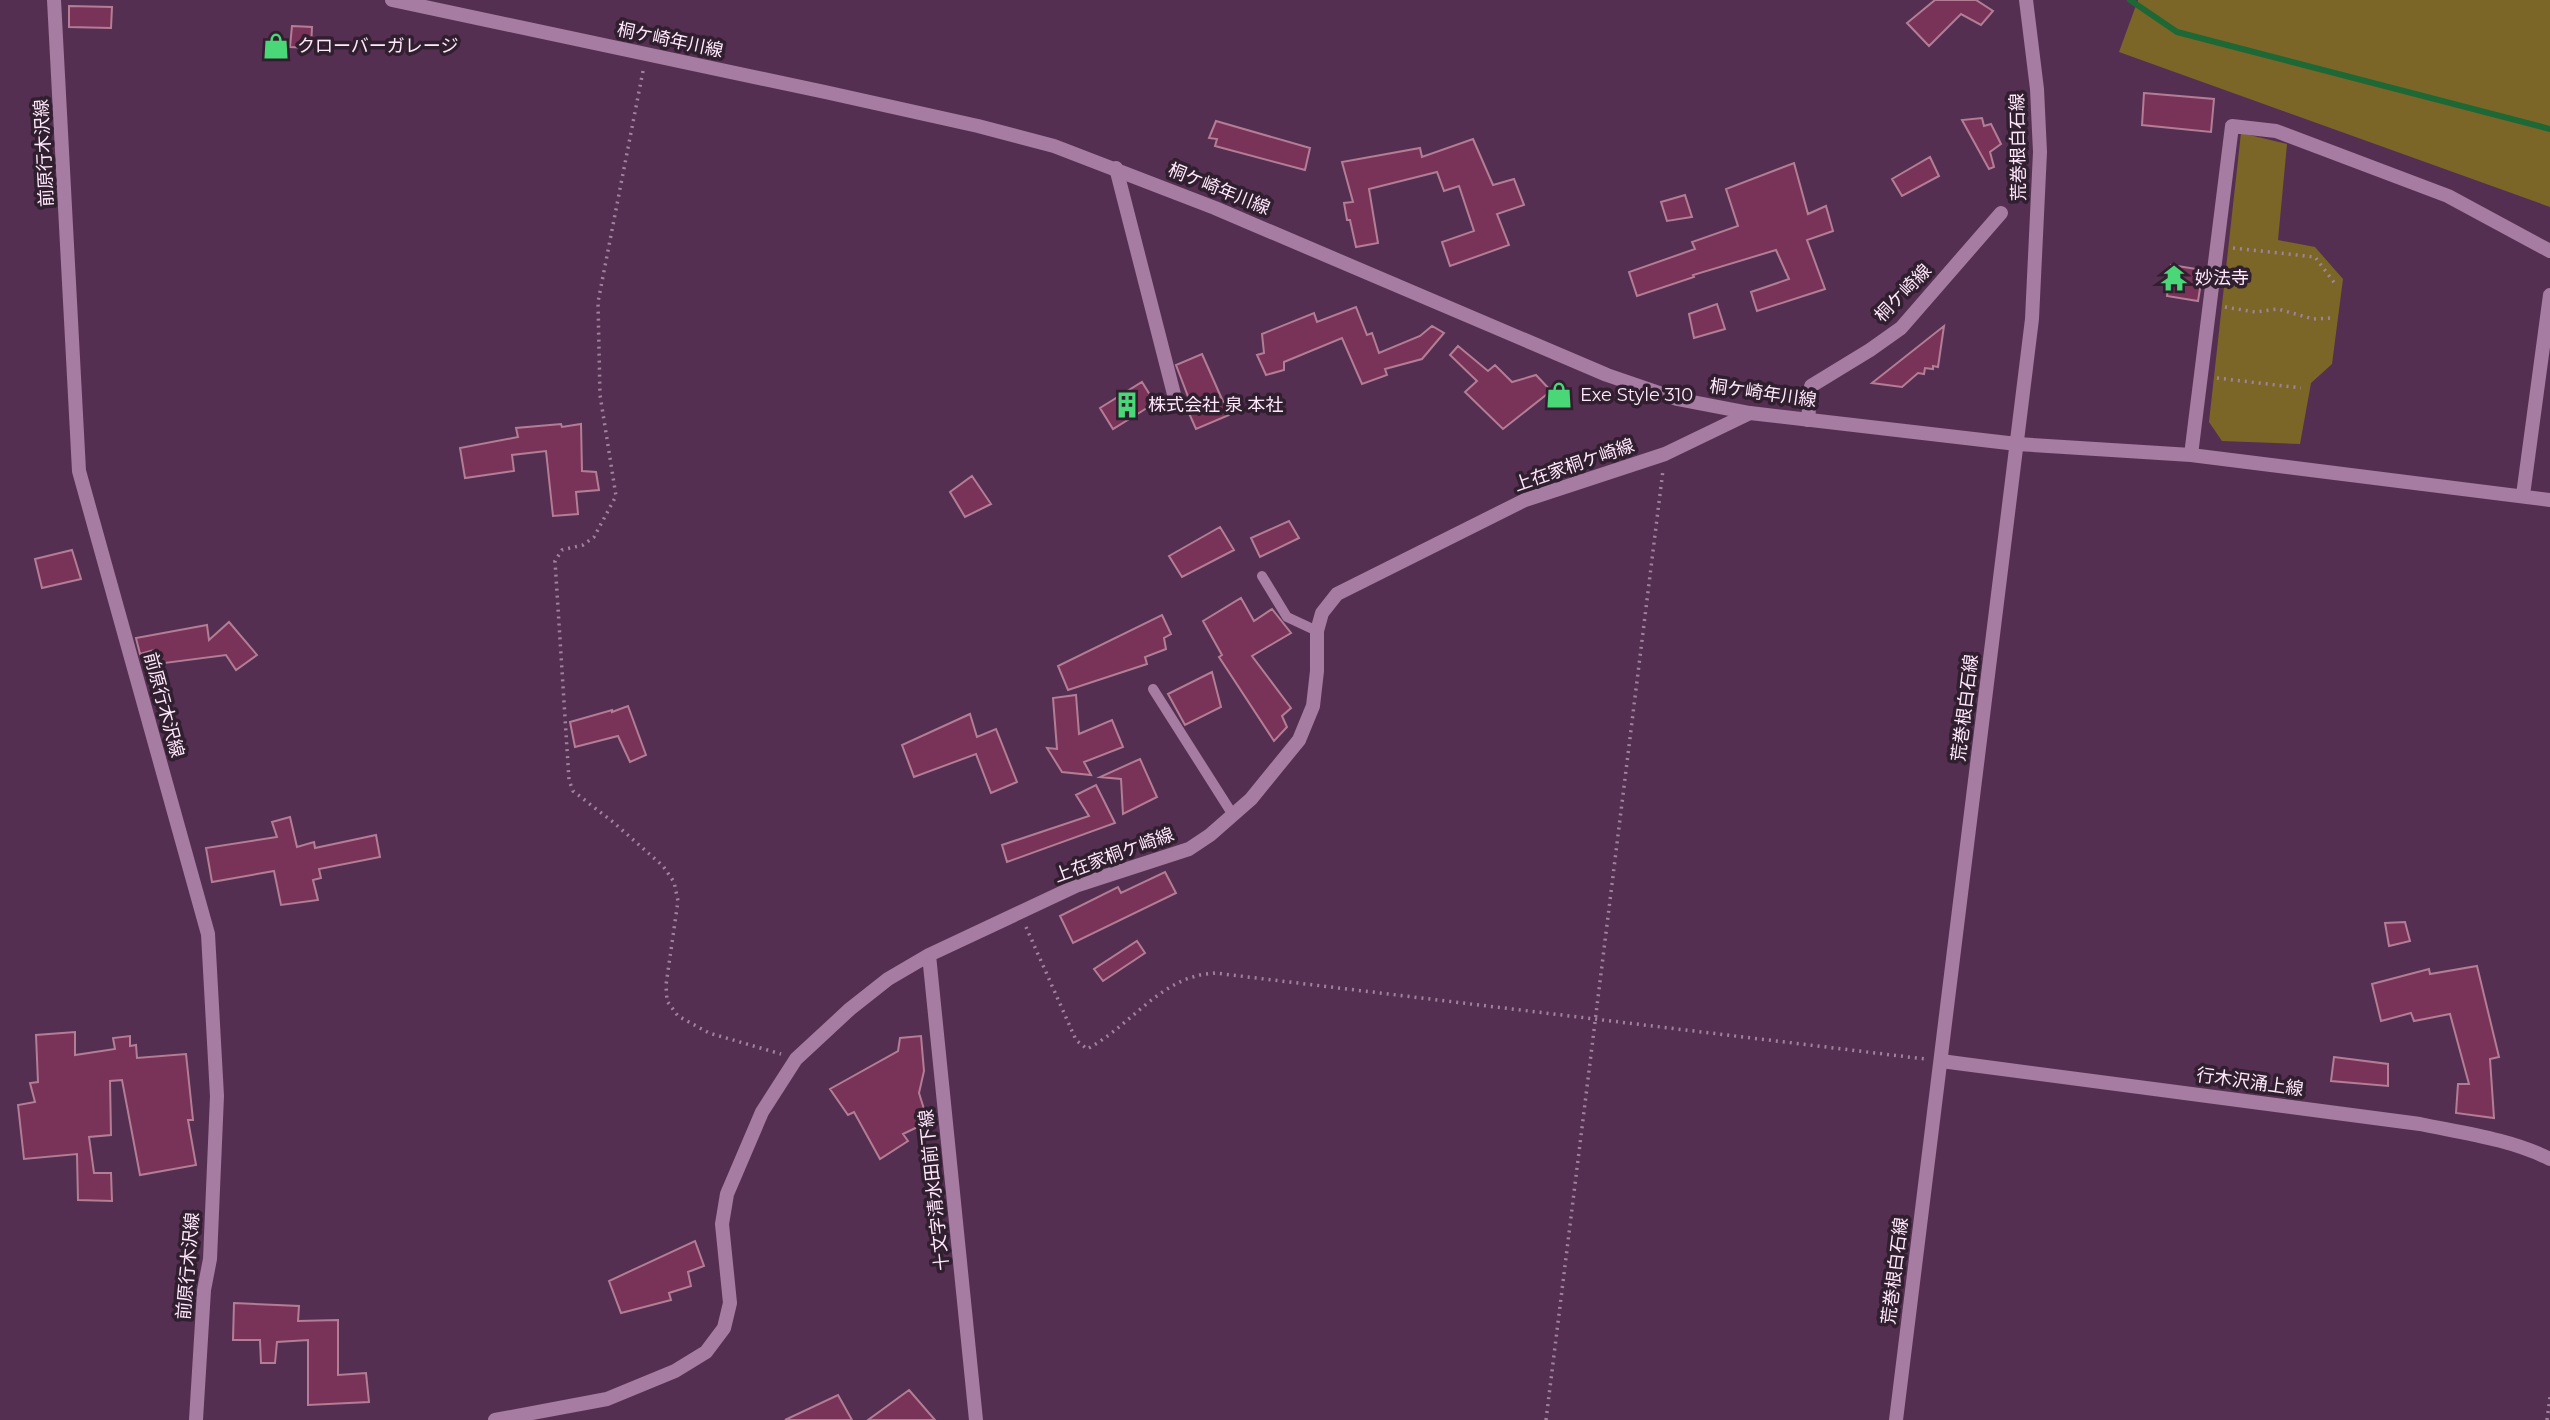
<svg xmlns="http://www.w3.org/2000/svg" width="2550" height="1420" font-family="Montserrat,'Noto Sans JP',sans-serif">
<style>
.green{fill:#7b6628}
.lines{fill:none;stroke-linecap:round;stroke-linejoin:round}
.stream{stroke:#1e6836;stroke-width:6}
.building{fill:#7a3358;stroke:#b37d95;stroke-width:2}
.path{stroke:#a1829e;stroke-width:3.5;stroke-dasharray:2 5;stroke-linecap:butt}
.service{stroke:#a77ca2;stroke-width:10}
.minor{stroke:#a77ca2;stroke-width:14}
.tertiary{stroke:#a77ca2;stroke-width:14}
.labels{text-anchor:middle;stroke-width:7;stroke-linejoin:round;paint-order:stroke}
.street-label{font-size:18px;fill:#ffe7fc;stroke:#301f2e}
.poi-label{font-size:18px;fill:#ffe7fc;stroke:#301f2e;text-anchor:start}
</style>
<rect width="100%" height="100%" fill="#552f51"/>
<!-- green -->
<path class="green" d="M2138 0H2550V207L2119 52Z
M2241 133 2287 144 2278 240 2315 247 2343 279 2332 364 2311 383 2300 444 2222 441 2209 422Z"/>
<g class="lines">
<!-- stream -->
<path class="stream" d="M2130 0 2177 32 2550 129"/>
</g>
<!-- building -->
<path class="building" d="M1935 0H1976L1993 11 1981 25 1961 14 1929 46 1907 23Z
M69 6 112 7 111 28 69 27Z
M292 26 312 27 311 48 290 47Z
M2144 93 2214 99 2211 132 2142 125Z
M1982 118 1984 126 1991 124 2001 144 1990 152 1994 167 1989 169 1962 120Z
M1216 121 1310 148 1305 170 1215 146 1217 139 1209 138Z
M1473 139 1493 185 1514 179 1524 205 1497 214 1509 245 1450 266 1442 242 1474 231 1459 186 1444 191 1437 172 1369 189 1378 243 1356 247 1350 220H1347L1344 203 1353 202 1342 162 1420 148 1422 157Z
M1930 157 1939 176 1902 196 1892 179Z
M1794 163 1808 214 1826 206 1833 231 1807 240 1825 289 1757 311 1751 292 1789 279 1776 250 1693 275 1694 277 1637 296 1629 272 1695 249 1692 242 1738 226 1726 189Z
M1685 195 1692 217 1667 221 1661 202Z
M2171 265 2203 270 2198 301 2167 296Z
M1717 304 1725 329 1694 338 1689 314Z
M1356 307 1367 335 1372 333 1379 353 1420 336 1432 326 1444 333 1422 359 1385 369 1387 375 1362 384 1342 338 1284 362V370L1266 375 1257 355 1264 353 1262 334 1314 313 1317 322Z
M1944 326 1938 367 1933 366V369L1925 368 1924 374 1918 373 1902 387 1872 383Z
M1458 346 1488 371 1495 365 1512 382 1536 375 1551 391 1503 429 1465 392 1477 381 1450 355Z
M1202 354 1229 415 1196 429 1188 411 1192 407 1176 365Z
M1142 382 1155 403 1113 429 1100 408Z
M561 424 562 427 581 424 582 471 596 472 599 490 576 492 578 514 553 516 546 451 512 455 514 471 465 478 460 448 518 437 516 428Z
M972 476 991 504 965 517 950 492Z
M1289 521 1299 538 1260 557 1251 538Z
M1220 527 1234 550 1182 577 1169 556Z
M72 550 81 579 42 588 35 559Z
M1241 598 1254 621 1272 609 1291 633 1252 656 1291 708 1282 716 1287 727 1274 741 1219 657 1222 655 1203 621Z
M1162 615 1171 634 1164 638 1166 649 1145 657 1147 664 1068 690 1058 666Z
M229 622 257 655 236 670 226 655 157 664 154 650 140 654 136 638 207 625 209 640Z
M1212 672 1221 707 1185 725 1168 694Z
M1076 695 1079 734 1112 720 1123 747 1084 762 1091 775 1062 772 1047 748 1057 749 1053 698Z
M628 706 646 755 630 762 618 736 575 747 570 722 612 710V712Z
M970 714 977 737 996 729 1017 782 991 793 976 754 914 777 902 745Z
M1140 759 1157 797 1123 814 1121 779 1100 777Z
M1096 785 1115 823 1007 862 1002 845 1089 816 1076 795Z
M290 817 297 847 314 842 315 848 376 835 380 857 319 869 321 878 313 880 318 900 281 905 274 871 212 882 206 848 277 837 272 822Z
M1165 872 1176 893 1073 943 1060 916 1118 887 1121 893Z
M2405 922 2410 941 2389 946 2385 923Z
M1137 941 1145 953 1103 981 1094 969Z
M2477 966 2499 1057 2490 1059 2494 1118 2456 1113 2458 1084H2469L2450 1014 2414 1021 2411 1013 2381 1021 2372 984 2429 969 2430 974Z
M75 1032V1055L115 1049 113 1038 130 1036V1046L136 1045 137 1058 186 1054 193 1120H188L196 1165 140 1175 122 1080 110 1081 111 1135 89 1137 94 1173H111L112 1201 78 1200 77 1154 24 1159 18 1105 35 1102 30 1083 38 1082 36 1035Z
M921 1036 924 1071 919 1093 928 1122 903 1134 908 1141 880 1159 854 1112 848 1115 830 1089 898 1051 900 1038Z
M2334 1057 2388 1064V1086L2331 1081Z
M695 1241 704 1266 688 1272 691 1286 669 1293 671 1300 621 1313 609 1281Z
M234 1303 299 1306 298 1321 338 1320V1375L366 1373 369 1402 308 1405V1340L277 1342 275 1363H261L260 1340H233Z
M909 1390 935 1420H868Z
M838 1395 852 1420H785Z"/>
<g class="lines">
<!-- path -->
<path class="path" d="M643 71 598 302 600 395 616 496 594 537 583 545 562 550 555 561 569 780 573 791 613 822 663 866 674 882 678 901 666 985 667 1001 678 1016 709 1033 781 1054
M2233 248 2315 257 2336 285
M2225 307 2255 312 2278 309 2313 319 2331 318
M2217 378 2301 388
M1026 927 1076 1040 1087 1049C1124 1030 1154 988 1193 977 1200 974 1208 974 1215 973L1925 1059
M1546 1420 1663 470
M2547 1420 2550 1397"/>
<!-- service -->
<path class="service" d="M1262 576 1287 617 1317 631
M1153 689 1233 815"/>
<!-- minor -->
<path class="minor" d="M54 0 79 471 208 934 217 1096 210 1259 204 1290 196 1420
M1116 168 1177 406
M1808 420 1811 386 1870 350 1901 328 2001 213
M2017 444 2191 455 2550 500
M2191 455 2232 126 2276 131 2448 196 2550 251
M2523 495 2550 295
M929 955 976 1420
M1941 1061 2420 1124C2463 1133 2510 1139 2550 1159
M495 1420 607 1399 675 1371 706 1352 724 1328 730 1303 722 1224 727 1194 762 1112 796 1059 850 1009 888 979 929 955 1078 885 1189 849 1210 835 1251 799 1299 740 1313 706 1317 671V631L1322 613 1337 594 1525 500 1665 454 1750 413"/>
<!-- tertiary -->
<path class="tertiary" d="M392 0 825 92 978 126 1054 146 1215 208 1607 375 1677 399 1750 413 2017 444
M1896 1420 2032 319 2040 152 2037 89 2026 0"/>
</g>
<!-- icons -->
<defs>
<g id="shop-bare" transform="scale(2.1)"><path d="M-5-2.5h2.3a2.7 3.5 0 0 1 5.4 0H5L5.5 6h-11ZM-1.5-2.5h3a1.5 2.3 0 0 0-3 0Z" fill="#4ad777" stroke="#301f2e" stroke-width="2.5" paint-order="stroke"/></g>
<g id="temple-bare" transform="scale(2.1)"><path d="M0-6L5-2H3V0L6.5 2.5H4V6H1.5V3h-3V6H-4V2.5H-6.5L-3 0V-2H-5Z" fill="#4ad777" stroke="#301f2e" stroke-width="2.5" paint-order="stroke"/></g>
<g id="building-bare" transform="scale(2.1)"><path d="M-4-6H4V6H1V3H-1V6H-4ZM-2.5-4.3h1.7v1.8h-1.7ZM.8-4.3h1.7v1.8H.8ZM-2.5-1h1.7V.8h-1.7ZM.8-1h1.7V.8H.8Z" fill="#4ad777" stroke="#301f2e" stroke-width="2.5" paint-order="stroke"/></g>
</defs>
<g fill-rule="evenodd">
<use href="#shop-bare" x="276" y="46"/>
<use href="#temple-bare" x="2174" y="278"/>
<use href="#shop-bare" x="1559" y="395"/>
<use href="#building-bare" x="1127" y="405"/>
</g>
<g class="labels">
<!-- street labels -->
<g class="street-label">
<text transform="translate(670 40) rotate(12)" y="6">桐ケ崎年川線</text>
<text transform="translate(2018 147) rotate(-91)" y="6">荒巻根白石線</text>
<text transform="translate(44 153) rotate(-93)" y="6">前原行木沢線</text>
<text transform="translate(1219 189) rotate(22)" y="6">桐ケ崎年川線</text>
<text transform="translate(1903 293) rotate(-46)" y="6">桐ケ崎線</text>
<text transform="translate(1763 393) rotate(8)" y="6">桐ケ崎年川線</text>
<text transform="translate(1574 465) rotate(-19)" y="6">上在家桐ケ崎線</text>
<text transform="translate(164 705) rotate(75)" y="6">前原行木沢線</text>
<text transform="translate(1965 708) rotate(-83)" y="6">荒巻根白石線</text>
<text transform="translate(1114 855) rotate(-20)" y="6">上在家桐ケ崎線</text>
<text transform="translate(2250 1082) rotate(8)" y="6">行木沢涌上線</text>
<text transform="translate(934 1190) rotate(-96)" y="6">十文字清水田前下線</text>
<text transform="translate(188 1266) rotate(-85)" y="6">前原行木沢線</text>
<text transform="translate(1895 1271) rotate(-83)" y="6">荒巻根白石線</text>
</g>
<!-- poi labels -->
<g class="poi-label">
<text x="297" y="52">クローバーガレージ</text>
<text x="2195" y="284">妙法寺</text>
<text x="1580" y="401">Exe Style 310</text>
<text x="1148" y="411">株式会社 泉 本社</text>
</g>
</g>
</svg>
